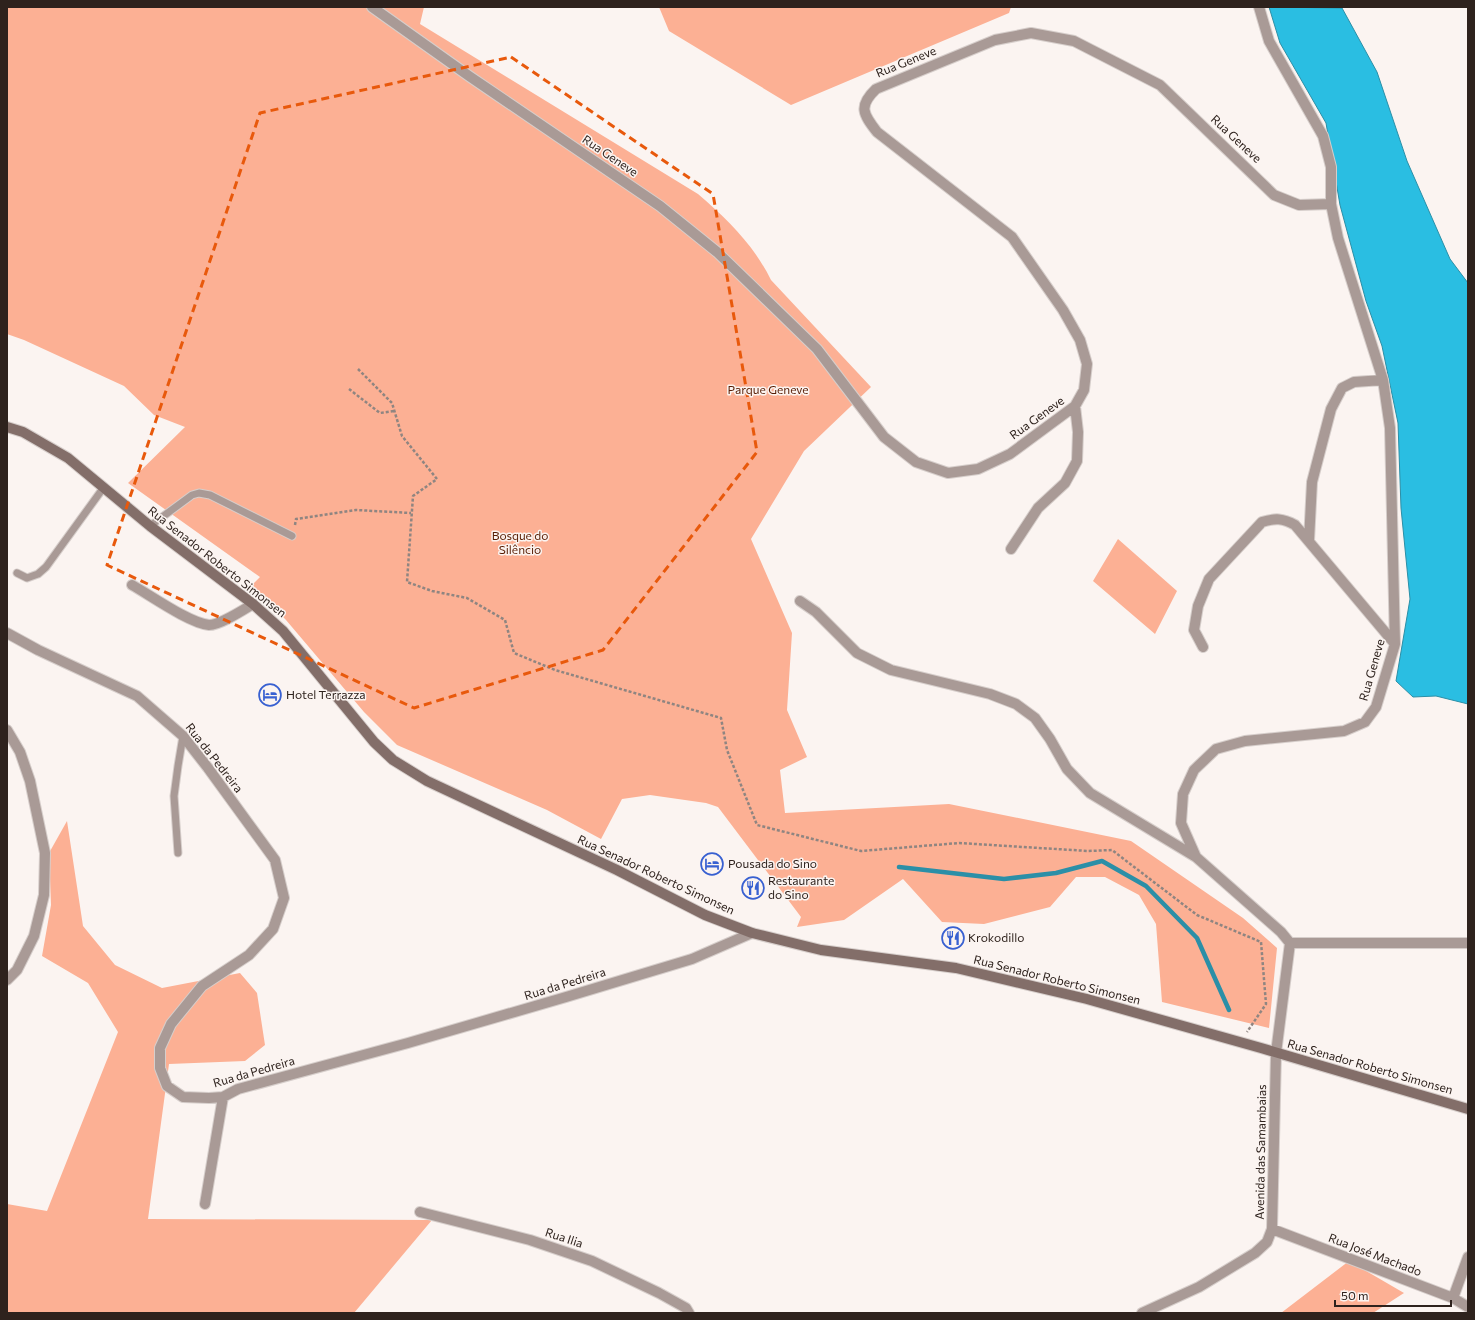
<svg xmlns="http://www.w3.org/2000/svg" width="1475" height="1320" font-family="Commissioner,sans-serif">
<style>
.green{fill:#fcb094}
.water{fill:#2abee2;stroke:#2b8fa7}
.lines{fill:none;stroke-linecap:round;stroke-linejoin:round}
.stream{stroke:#2b8fa7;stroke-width:4.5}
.lane-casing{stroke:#d6cecb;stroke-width:9}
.street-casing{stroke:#d6cecb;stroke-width:12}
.secondary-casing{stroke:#d6cecb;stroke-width:12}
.path{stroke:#8f8581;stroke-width:2.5;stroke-dasharray:3 2;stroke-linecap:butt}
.lane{stroke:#a99a96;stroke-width:7}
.street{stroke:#a99a96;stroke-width:10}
.secondary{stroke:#836e69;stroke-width:10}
.marked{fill:none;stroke:#e8590c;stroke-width:3;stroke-dasharray:8 5;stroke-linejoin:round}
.labels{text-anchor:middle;stroke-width:3;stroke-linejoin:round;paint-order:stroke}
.street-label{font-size:12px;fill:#2e221d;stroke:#fbf4f1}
.park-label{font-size:12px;fill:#581d03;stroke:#fbf4f1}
.poi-label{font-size:12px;fill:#2e221d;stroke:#fbf4f1;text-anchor:start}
</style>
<rect width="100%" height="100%" fill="#fbf4f1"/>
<!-- green -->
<path class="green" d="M7 7H424L420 24 698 194C728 220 753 244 771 280L871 387 804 451 751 539 792 633 787 710 807 757 780 770 785 813 949 804 1131 841 1243 918 1277 948 1269 1028 1162 1002 1156 924 1139 895 1105 877H1076L1050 907 984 924 942 922 903 879 844 920 797 927 801 917 718 807 706 803 650 795 622 799 601 839 547 810 397 745 364 712 286 620 252 585 260 577 128 483 185 427 154 415 124 386 24 340 7 334Z
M659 7H1011L1009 13 791 105 669 31Z
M1118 539 1177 591 1155 634 1093 581Z
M67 821 83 926 115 965 162 988 240 973 257 993 265 1045 245 1061 169 1064 148 1219 432 1220 354 1313H7V1204L47 1211 118 1032 88 983 42 956 51 905 49 853Z
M1349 1261 1404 1293 1373 1313H1281Z"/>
<!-- water -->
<path class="water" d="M1269 7 1342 8 1377 72 1407 161 1450 259 1468 283V704L1436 696 1413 697 1396 681 1410 599 1401 508 1398 423 1382 346 1366 301 1340 205 1326 123 1280 43Z"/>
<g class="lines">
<!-- stream -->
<path class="stream" d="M899 867 1004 879 1056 873 1102 861 1146 886 1197 938 1229 1010"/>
<!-- lane casing -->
<g class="lane-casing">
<path id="lane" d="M150 526 192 495 199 493 210 495 292 536
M17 573 27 578 38 574 46 567 104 487
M178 853 174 796 178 766 183 736"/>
</g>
<!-- street casing -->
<g class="street-casing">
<path id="street" d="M372 7 469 76 660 206 717 252 817 349 884 437 916 462 948 473 978 469 1010 454 1075 406 1084 390 1087 364 1080 340 1063 310 1012 237 877 132C863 114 858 106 876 89L995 40 1031 33 1074 41 1160 85 1274 195 1299 205 1331 204
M1259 7 1269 41 1323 136 1331 167V204L1338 238 1383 380 1390 428 1395 644 1376 707 1365 722 1344 731 1245 741 1216 749 1194 770 1183 794 1181 823 1196 857 1281 932 1290 943
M1309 541 1312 482 1331 409 1342 388 1354 382 1383 380
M1011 549 1038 508 1065 483 1077 461 1078 432 1075 406
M132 585C150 595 189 623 209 625 220 625 243 610 253 604
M800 601 816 612 857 653 891 670 990 694 1016 704 1035 718 1050 739 1067 769 1090 793 1196 857
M7 633 38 650 137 696 168 723 183 736 208 768 275 860 284 898 273 929 249 955 202 986 171 1024 160 1048V1068L167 1086 183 1097 209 1098 223 1097 238 1089 408 1043 566 997 692 959 752 933
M1203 647 1194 630 1198 606 1209 579 1262 522C1275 518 1283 518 1295 525L1395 644
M7 730 20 752 30 781 45 853 44 895 34 936 17 970 7 980
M1290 943H1468
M205 1204 223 1097
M420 1212 530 1240 592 1261 659 1293 686 1308 689 1313
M1272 1229 1453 1298 1468 1307
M1453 1298 1468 1257
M1142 1313 1199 1287 1255 1253 1267 1242 1272 1229 1276 1053 1290 943"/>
</g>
<!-- secondary casing -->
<g class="secondary-casing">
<path id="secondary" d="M7 427 23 432 68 458 150 526 253 604 283 631 374 742 393 760 427 781 617 870 705 915 752 933 821 950 956 968 1087 999 1261 1048 1468 1109"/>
</g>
<!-- path -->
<path class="path" d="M358 369 392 403 402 436 437 479 413 496 407 582 432 591 467 598 505 620 514 653 555 670 721 718 727 750 757 825 861 851 959 843 1088 851 1112 850 1197 915 1261 942 1266 1004 1247 1032
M349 389 380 413 394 411
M295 525 296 519 356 510 411 513"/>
<!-- lane -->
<use href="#lane" class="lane"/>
<!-- street -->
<use href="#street" class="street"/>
<!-- secondary -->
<use href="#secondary" class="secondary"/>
</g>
<!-- marked area -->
<path class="marked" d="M511 57 713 194 757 452 603 650 414 708 107 565 260 113Z"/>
<!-- icons -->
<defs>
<g id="hotel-ring" transform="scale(1.15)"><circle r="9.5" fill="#fbf4f1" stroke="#3860d1" stroke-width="1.5"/><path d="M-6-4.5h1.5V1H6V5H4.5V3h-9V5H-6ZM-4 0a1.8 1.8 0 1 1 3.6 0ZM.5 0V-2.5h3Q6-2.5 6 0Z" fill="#3860d1"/></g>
<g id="restaurant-ring" transform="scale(1.15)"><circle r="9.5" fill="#fbf4f1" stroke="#3860d1" stroke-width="1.5"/><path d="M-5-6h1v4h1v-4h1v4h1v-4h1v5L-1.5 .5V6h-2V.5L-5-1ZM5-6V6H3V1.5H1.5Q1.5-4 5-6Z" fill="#3860d1"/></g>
</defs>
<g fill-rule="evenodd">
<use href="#hotel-ring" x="270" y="695"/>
<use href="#hotel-ring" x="712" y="864"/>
<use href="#restaurant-ring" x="753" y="888"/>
<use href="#restaurant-ring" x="953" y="938"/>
</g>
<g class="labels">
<!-- street labels -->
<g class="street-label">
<text transform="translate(906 62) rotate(-22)" y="4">Rua Geneve</text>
<text transform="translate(1236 139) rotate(43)" y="4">Rua Geneve</text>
<text transform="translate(610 156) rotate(34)" y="4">Rua Geneve</text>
<text transform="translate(1037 418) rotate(-36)" y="4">Rua Geneve</text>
<text transform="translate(217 562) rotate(38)" y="4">Rua Senador Roberto Simonsen</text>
<text transform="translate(1372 670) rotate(-74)" y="4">Rua Geneve</text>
<text transform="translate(214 758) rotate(52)" y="4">Rua da Pedreira</text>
<text transform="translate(656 875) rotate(25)" y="4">Rua Senador Roberto Simonsen</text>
<text transform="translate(1057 980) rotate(14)" y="4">Rua Senador Roberto Simonsen</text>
<text transform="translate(565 984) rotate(-17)" y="4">Rua da Pedreira</text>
<text transform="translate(1370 1067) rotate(16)" y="4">Rua Senador Roberto Simonsen</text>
<text transform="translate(254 1072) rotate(-16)" y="4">Rua da Pedreira</text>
<text transform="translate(1261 1152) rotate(-89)" y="4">Avenida das Samambaias</text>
<text transform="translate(564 1238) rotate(18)" y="4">Rua Ilia</text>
<text transform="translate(1375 1255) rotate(21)" y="4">Rua José Machado</text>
</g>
<!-- park labels -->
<g class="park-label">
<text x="768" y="394">Parque Geneve</text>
<text x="520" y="540">Bosque do<tspan x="520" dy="14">Silêncio</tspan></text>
</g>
<!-- poi labels -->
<g class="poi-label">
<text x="286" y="699">Hotel Terrazza</text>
<text x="728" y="868">Pousada do Sino</text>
<text x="768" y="885">Restaurante<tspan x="768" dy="14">do Sino</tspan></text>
<text x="968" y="942">Krokodillo</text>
</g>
</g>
<!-- border -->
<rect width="1475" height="1320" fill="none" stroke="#2e221d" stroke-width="16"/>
<!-- scale -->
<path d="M1335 1300v6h116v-6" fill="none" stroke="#2e221d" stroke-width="2"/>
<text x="1341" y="1300" font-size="12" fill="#2e221d" stroke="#fbf4f1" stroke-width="3" paint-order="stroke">50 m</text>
</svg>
